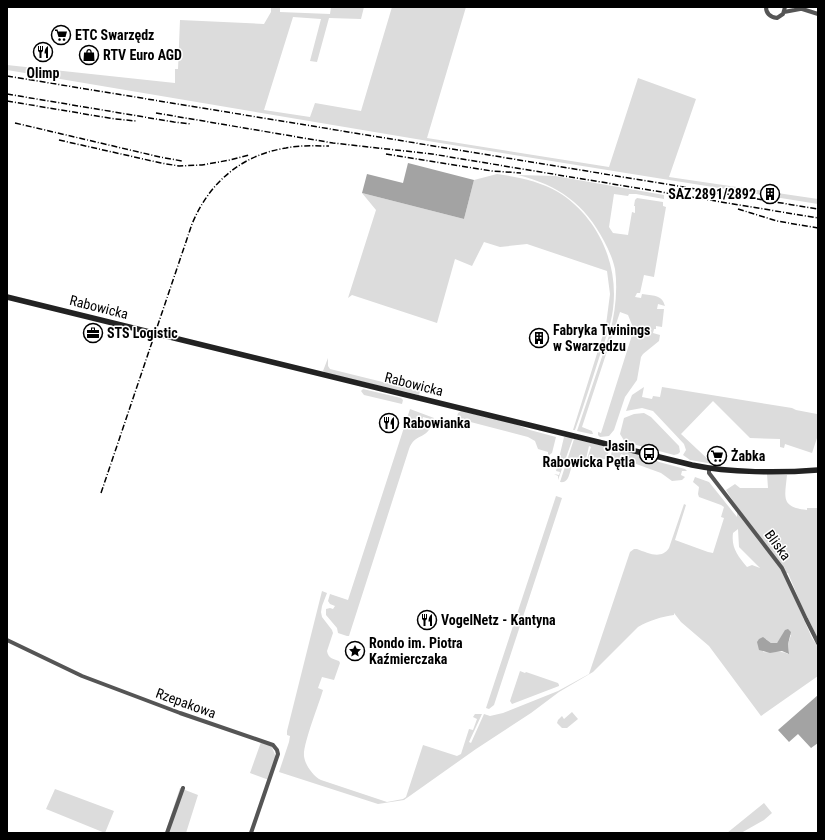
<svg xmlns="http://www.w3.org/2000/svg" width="825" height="840" font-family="'Roboto Condensed',sans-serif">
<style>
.green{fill:#dcdcdc;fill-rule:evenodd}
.water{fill:#a3a3a3}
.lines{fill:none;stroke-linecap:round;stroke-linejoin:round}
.street{stroke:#555;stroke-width:4}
.secondary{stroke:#222;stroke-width:5.5}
.rail{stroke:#000;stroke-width:1.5;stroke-dasharray:6 2 1 2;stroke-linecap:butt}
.labels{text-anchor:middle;stroke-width:3;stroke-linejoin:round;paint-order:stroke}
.poi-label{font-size:14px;font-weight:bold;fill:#000;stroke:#fff;text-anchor:start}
.street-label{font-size:14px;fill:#000;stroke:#fff}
</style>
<rect width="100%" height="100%" fill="#fff"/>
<!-- green -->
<path class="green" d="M271 7H280V12L330 14 331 7H364L361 19 329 18 317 62 310 61 321 19 293 17 264 110 310 117 315 103 361 111 392 7H466L427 138 609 167 638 78 696 99 669 177 818 199V204L428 141 7 70V65L175 83V69H178L180 20 264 24 271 12Z
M497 174C518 177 539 181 558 192 597 216 619 263 613 309 611 325 605 340 600 355 592 380 584 405 575 430H573L606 325 610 294 607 271 527 244 500 247 484 242 472 266 455 259 437 323 352 295 348 298 376 210 362 193 464 219 474 180Z
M518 175 555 176 664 195V199L636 194H629L628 196 614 194 609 227 613 233 628 235 632 212 635 213V206H634L635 200 637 198 663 202V206L666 207 654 277 644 275 640 293H637L635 297 641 298 642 294C652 296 662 294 665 306L658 304 657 309H664L662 327 656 326V329H654L653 333 660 335 659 341 643 354 641 357 637 380 625 397 614 430 609 436 600 437 598 435V432L601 433 633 332 631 330 632 325 628 315 620 312 582 427 592 431 593 434H591L577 431 610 333C615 312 618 291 615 269 613 260 609 250 604 241 585 204 558 185 518 175Z
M328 358V366L330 369 415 390 418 389 422 383 419 395 326 373 323 371Z
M644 387 642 397 652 399 653 396 660 397 662 387 792 408 796 410 817 414 818 416V435L812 453 785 444 784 448 780 447V439L750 438 713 401 681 434 713 464 690 460 683 455 686 450 684 444 653 411 642 408 626 411 632 395Z
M363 389 401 398 403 400 402 404 364 395 361 391Z
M410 409 434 418 432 423 429 422 430 419 423 417 422 421 432 424C426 440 415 433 409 449L349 636H347L338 633 337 628 326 615V609L330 608 333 609 335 606 330 604 328 601 330 594 348 600Z
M461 411 515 424 530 430 556 437 552 453 549 455 548 454V452L538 449 535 441 528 437 459 419 458 422 456 420 458 413Z
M644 413 651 417 679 446 680 452 678 454 674 455 625 442 620 434 624 418 634 414Z
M564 437 573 438 558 480V476L554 474 559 475 560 472 556 471Z
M574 439 649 457 659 462 685 469 687 471H682L681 475 685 477 682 480 672 481 661 473 628 461 626 456 621 454 619 459H613L611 455 612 451 610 450 605 459 589 461V459H587L591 447 589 446 586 459C583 460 579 460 576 461 568 466 572 484 560 482Z
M767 474 787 475C785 497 780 507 807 510V508H818V639L800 602 788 573 784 574 812 638 818 647V676L761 716 709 646 681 622 674 613V615C661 617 650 620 638 627L593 672 559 692 531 713 476 749 404 800 378 804 279 772 289 742 290 736 287 735V731L322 591 327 593 322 606 321 612 322 617 332 630 333 633 327 651C328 658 333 659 339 661L340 663 334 680 322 677 318 688 323 690C319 704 303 744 304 756 305 765 313 776 321 780L387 802 403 799 406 797 423 745 457 756 461 754 469 729 473 730 477 719 473 717 475 714H482L469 742 471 743 484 714 490 716 503 713 558 691 589 674 630 552 634 549H637C648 553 661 560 669 548L684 504 686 505 675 540 708 552 713 553 724 518 721 517 724 507 721 505 699 497 698 494 699 487 693 482 695 477 709 482 737 517V507L726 490 735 484 740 488H768ZM738 529 739 547 760 568 752 565 747 567C738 556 731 548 733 533ZM784 633 791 635 788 644 789 652 788 654C780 650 772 653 763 652L766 639 771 643H777Z
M556 496 562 498 494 705 489 709 486 708Z
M520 671 525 673 526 672 558 683 559 685V686L512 704 510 701Z
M572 712 578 719 567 728H562L557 723 558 720 562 716 564 719Z
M261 742 271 745 276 757 269 780 250 773Z
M180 788 198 795 186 833H165Z
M55 789 114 811 105 833 46 809Z
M764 803 772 813 764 820 741 833H727Z"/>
<!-- water -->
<path class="water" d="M408 163 474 180 464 219 362 193 367 174 403 183Z
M788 629 791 632 788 644 789 654 782 651 770 653 759 650 757 642 759 639 763 637 771 643H777L785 630Z
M818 695V743L811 748 798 734 789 742 778 730Z"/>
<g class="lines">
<!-- street -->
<path class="street" d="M766 7C766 14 770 17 777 18L783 14 785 7
M796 7 818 14
M784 12 800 9
M709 468V473L782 568 806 619 818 643
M7 640 82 676 180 713 273 745 277 750 278 754 251 833
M167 833 183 788"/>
<!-- secondary -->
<path class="secondary" d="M7 297 692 465C730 473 780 473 818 470"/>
<!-- rail -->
<path class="rail" d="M7 76 818 209
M7 94 174 122 191 124
M7 101 115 119 136 121
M156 113 333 143 432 154 818 218
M15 123 160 157 182 161
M59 140 161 163 179 166 202 165 230 160 249 155
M386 154 492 171 521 173
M738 209 777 221 818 228
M101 493 192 224C209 183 241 155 286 148 300 145 315 146 329 146"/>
</g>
<!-- icons -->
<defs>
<g id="supermarket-ring" transform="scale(1)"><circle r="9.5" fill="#fff" stroke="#000" stroke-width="1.5"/><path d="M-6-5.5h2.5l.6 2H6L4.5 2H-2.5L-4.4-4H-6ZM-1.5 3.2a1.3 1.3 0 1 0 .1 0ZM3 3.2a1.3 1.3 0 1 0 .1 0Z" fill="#000"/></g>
<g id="restaurant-ring" transform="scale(1)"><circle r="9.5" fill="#fff" stroke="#000" stroke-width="1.5"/><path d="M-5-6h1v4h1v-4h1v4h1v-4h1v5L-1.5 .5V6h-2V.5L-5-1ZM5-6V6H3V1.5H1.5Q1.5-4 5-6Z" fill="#000"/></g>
<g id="shop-ring" transform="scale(1)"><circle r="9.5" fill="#fff" stroke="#000" stroke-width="1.5"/><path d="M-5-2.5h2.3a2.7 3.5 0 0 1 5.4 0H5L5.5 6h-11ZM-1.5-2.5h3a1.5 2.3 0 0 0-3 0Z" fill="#000"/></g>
<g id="building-ring" transform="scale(1)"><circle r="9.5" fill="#fff" stroke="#000" stroke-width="1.5"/><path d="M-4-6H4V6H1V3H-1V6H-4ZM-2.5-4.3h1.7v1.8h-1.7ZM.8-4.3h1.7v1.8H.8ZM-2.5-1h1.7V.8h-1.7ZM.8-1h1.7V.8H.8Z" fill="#000"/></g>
<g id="office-ring" transform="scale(1)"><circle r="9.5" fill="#fff" stroke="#000" stroke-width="1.5"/><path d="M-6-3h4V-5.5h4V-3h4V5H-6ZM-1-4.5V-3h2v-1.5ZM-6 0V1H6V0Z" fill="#000"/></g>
<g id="bus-ring" transform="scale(1)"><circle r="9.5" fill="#fff" stroke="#000" stroke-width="1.5"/><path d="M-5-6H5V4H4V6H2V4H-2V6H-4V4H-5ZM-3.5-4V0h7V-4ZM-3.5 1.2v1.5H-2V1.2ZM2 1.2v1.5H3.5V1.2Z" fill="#000"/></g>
<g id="sight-ring" transform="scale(1)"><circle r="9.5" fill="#fff" stroke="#000" stroke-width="1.5"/><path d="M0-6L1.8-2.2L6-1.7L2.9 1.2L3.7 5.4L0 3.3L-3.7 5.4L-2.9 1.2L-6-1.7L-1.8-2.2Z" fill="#000"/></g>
</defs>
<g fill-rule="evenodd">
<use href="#supermarket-ring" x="61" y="35"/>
<use href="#restaurant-ring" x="43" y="52"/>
<use href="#shop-ring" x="89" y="55"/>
<use href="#building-ring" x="770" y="194"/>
<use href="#office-ring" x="93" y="333"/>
<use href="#building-ring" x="539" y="338"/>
<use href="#restaurant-ring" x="389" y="423"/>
<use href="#bus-ring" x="649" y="454"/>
<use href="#supermarket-ring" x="717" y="456"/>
<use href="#restaurant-ring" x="427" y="620"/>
<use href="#sight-ring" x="355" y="651"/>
</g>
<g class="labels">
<!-- poi labels -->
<g class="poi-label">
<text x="75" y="40">ETC Swarzędz</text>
<text x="103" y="60">RTV Euro AGD</text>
<text x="43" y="78" text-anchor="middle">Olimp</text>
<text x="756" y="199" text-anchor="end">SAZ 2891/2892</text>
<text x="553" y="335">Fabryka Twinings<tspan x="553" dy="16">w Swarzędzu</tspan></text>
<text x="107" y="338">STS Logistic</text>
<text x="403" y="428">Rabowianka</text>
<text x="635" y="451" text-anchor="end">Jasin<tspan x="635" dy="16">Rabowicka Pętla</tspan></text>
<text x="731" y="461">Żabka</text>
<text x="441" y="625">VogelNetz - Kantyna</text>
<text x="369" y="648">Rondo im. Piotra<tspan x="369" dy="16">Kaźmierczaka</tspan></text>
</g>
<!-- street labels -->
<g class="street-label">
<text transform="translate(99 307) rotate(14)" y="5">Rabowicka</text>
<text transform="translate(414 384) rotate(14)" y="5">Rabowicka</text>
<text transform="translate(778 545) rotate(54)" y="5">Bliska</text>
<text transform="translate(186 703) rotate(20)" y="5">Rzepakowa</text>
</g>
</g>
<!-- border -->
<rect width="825" height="840" fill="none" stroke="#000000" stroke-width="16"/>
</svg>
